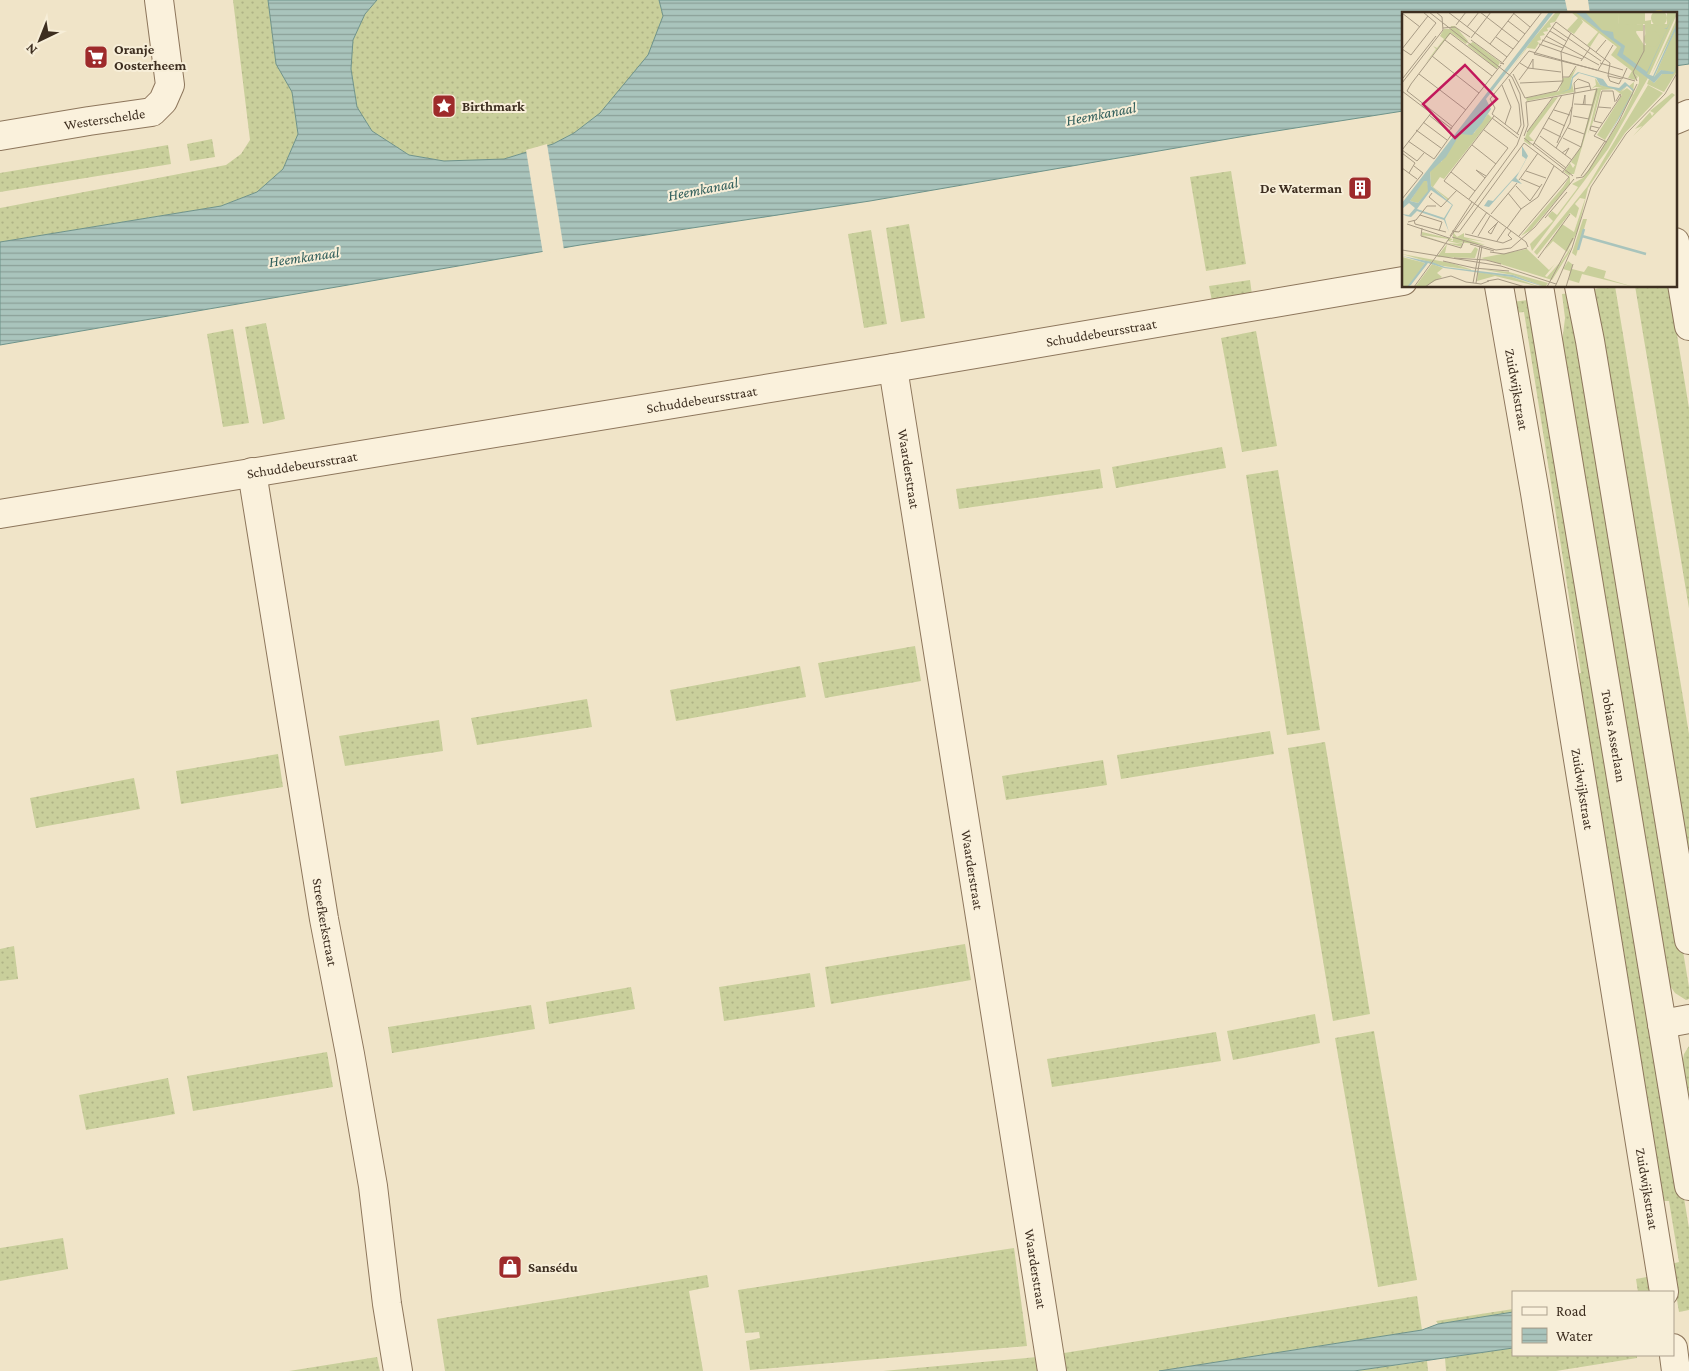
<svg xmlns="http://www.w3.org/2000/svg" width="1689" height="1371" font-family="'Crimson Pro',serif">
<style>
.grass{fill:url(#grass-dots)}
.water{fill:url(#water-rules);stroke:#6f938a}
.pier{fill:#f0e4c8}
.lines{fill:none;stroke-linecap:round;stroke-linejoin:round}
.minor-casing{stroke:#8d765c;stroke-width:30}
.minor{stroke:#faf1dc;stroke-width:28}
.labels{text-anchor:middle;stroke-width:4;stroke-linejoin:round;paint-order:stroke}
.poi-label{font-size:14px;font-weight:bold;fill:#3d2e20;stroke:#f7eed8;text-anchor:start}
.street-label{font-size:14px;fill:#3d2e20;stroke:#f7eed8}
.water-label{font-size:15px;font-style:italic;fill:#2f5d5a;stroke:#f7eed8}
.inset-river{fill:none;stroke:#a9c4bc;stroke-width:2.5}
.inset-road{fill:none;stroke:#a89b85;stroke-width:1}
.view{fill:#c2185b;fill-opacity:0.15;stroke:#c2185b;stroke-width:2.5}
.inset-edge{fill:none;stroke:#3d2e20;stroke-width:2.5}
</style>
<defs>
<pattern id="grass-dots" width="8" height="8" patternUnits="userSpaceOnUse" patternTransform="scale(1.25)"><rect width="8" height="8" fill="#c9cf9b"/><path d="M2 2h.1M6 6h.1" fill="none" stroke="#aeb285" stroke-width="1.8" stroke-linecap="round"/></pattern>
<pattern id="water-rules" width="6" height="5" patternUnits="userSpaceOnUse" patternTransform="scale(1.25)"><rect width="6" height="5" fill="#a9c4bc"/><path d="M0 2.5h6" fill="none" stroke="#8ba098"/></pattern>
</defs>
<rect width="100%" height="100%" fill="#f0e4c8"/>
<!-- grass -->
<path class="grass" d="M233 0H268L276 64 292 92 298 134 283 169 257 192 221 206 0 242V208L226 165 241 154 250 140Z
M377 0H659L663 16 649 55 600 113 574 133 553 144 504 159 444 161 409 155 372 131 357 107 351 69 353 40 365 14Z
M212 139 215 157 190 161 187 144Z
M168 145 171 164 0 192V173Z
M1231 171 1246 264 1206 271 1190 177Z
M909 224 925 318 901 322 886 228Z
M871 230 887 324 864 328 848 234Z
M1250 280 1252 295 1212 301 1209 286Z
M1610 286H1615L1689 734V884L1590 290Z
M1635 286H1669L1689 408V608Z
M1573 293 1689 987V999L1686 1000 1675 993 1666 980 1562 343 1565 318 1562 294Z
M1535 299 1689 1228V1310L1679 1312 1671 1264 1679 1262 1669 1201H1661L1573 674 1581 673 1524 312 1514 313 1512 302Z
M266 323 285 419 263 424 245 327Z
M233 329 249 423 223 427 207 334Z
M1256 331 1277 446 1242 452 1221 338Z
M1222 447 1226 468 1116 488 1112 467Z
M1100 469 1103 488 959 509 956 489Z
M1278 470 1320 730 1287 735 1246 475Z
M915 646 921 681 825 698 818 663Z
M800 666 806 697 676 721 670 690Z
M587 699 592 727 477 745 471 718Z
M439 720 443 751 345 766 339 736Z
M1270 731 1274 754 1121 779 1117 755Z
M1325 742 1370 1014 1333 1021 1288 748Z
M278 754 283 787 181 804 176 771Z
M1103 760 1107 785 1006 800 1002 776Z
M134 778 140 809 36 828 30 798Z
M965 944 971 980 831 1004 825 967Z
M14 946 18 979 0 981V949Z
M810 973 815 1007 724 1021 719 987Z
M631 987 635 1009 549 1024 546 1002Z
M531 1005 535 1029 392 1053 388 1027Z
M1315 1014 1320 1043 1233 1060 1227 1031Z
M1374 1031 1417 1280 1378 1287 1335 1038Z
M1216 1032 1221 1061 1052 1087 1047 1059Z
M1689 1046V1132L1682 1065 1684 1054Z
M327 1052 333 1087 193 1111 187 1076Z
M168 1078 175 1114 86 1130 79 1095Z
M63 1238 68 1269 0 1281V1248Z
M1014 1248 1027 1346 750 1370 746 1341 760 1338 759 1332 745 1333 738 1290Z
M707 1275 709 1287 689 1291 703 1371H445L437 1319Z
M1652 1276 1654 1292H1638L1636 1279Z
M1417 1296 1422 1330 1159 1371H1065L1064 1353Z
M1513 1309V1312L1438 1324 1436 1321Z
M1513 1348V1355H1637V1358L1556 1371H1446L1445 1358Z
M377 1357 380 1371H289Z
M1037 1357 1039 1371H883Z
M1427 1361 1428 1371H1354Z"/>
<!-- water -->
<path class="water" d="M268 0H377L365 14 353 40 351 69 357 107 372 131 409 155 444 161 504 159 553 144 574 133 600 113 648 55 663 16 659 0H1689V64L1675 66V14H1403V111L1251 135 870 201 580 245 0 345V242L221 206 257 192 283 169 298 134 292 92 276 64Z
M1513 1312V1348L1354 1371H1159L1422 1330 1438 1324Z"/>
<!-- pier -->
<path class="pier" d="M1565 0H1588L1590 14H1568Z
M547 144 564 250 543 254 526 150Z"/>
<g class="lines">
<!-- minor casing -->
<g class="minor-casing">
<g id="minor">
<path d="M1675 120 1689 114"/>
<path id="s1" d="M0 136 89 121 152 112 163 101 170 85 159 0"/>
<path d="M1675 242 1689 326"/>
<path id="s2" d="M1499 286 1535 493 1664 1292"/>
<path id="s3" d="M1539 286 1689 1186"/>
<path d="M1579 286 1590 341 1689 940"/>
<path id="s4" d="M893 368 1052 1371"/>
<path id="s5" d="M252 472 324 919 350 1054 373 1186 387 1304 398 1371"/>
<path id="s6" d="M0 514 893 368 1403 281"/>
<path d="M1662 1024 1689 1019"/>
<path d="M1673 1348 1676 1371"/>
</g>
</g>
<!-- minor -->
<use href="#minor" class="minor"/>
</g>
<!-- icons -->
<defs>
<g id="supermarket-square" transform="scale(1.25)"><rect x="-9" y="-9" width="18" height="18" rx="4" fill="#9e2a2b" stroke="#f7eed8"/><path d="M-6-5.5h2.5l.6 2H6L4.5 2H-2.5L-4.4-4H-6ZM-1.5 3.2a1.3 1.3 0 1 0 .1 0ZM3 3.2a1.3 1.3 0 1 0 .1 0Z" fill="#fff"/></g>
<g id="sight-square" transform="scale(1.25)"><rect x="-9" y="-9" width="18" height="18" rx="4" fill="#9e2a2b" stroke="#f7eed8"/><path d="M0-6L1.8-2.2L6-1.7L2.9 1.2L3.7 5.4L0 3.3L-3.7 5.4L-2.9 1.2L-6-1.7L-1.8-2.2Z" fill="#fff"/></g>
<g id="building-square" transform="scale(1.25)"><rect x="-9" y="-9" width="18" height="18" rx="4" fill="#9e2a2b" stroke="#f7eed8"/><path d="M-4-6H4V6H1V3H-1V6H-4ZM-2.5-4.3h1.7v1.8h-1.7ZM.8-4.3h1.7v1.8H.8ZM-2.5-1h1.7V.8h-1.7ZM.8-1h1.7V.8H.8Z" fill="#fff"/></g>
<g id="shop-square" transform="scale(1.25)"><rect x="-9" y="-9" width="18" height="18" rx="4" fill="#9e2a2b" stroke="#f7eed8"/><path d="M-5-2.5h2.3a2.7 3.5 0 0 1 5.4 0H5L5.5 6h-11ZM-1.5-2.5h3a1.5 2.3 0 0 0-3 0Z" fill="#fff"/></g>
</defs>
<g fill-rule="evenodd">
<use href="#supermarket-square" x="96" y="57"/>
<use href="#sight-square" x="444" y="106"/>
<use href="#building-square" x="1360" y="188"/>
<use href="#shop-square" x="510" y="1267"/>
</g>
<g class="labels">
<!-- poi labels -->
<g class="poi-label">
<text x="114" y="54">Oranje<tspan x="114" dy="16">Oosterheem</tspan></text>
<text x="462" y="111">Birthmark</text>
<text x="1342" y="193" text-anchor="end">De Waterman</text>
<text x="528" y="1272">Sansédu</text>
</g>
<!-- street labels -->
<g class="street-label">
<text dy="5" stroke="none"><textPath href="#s1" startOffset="106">Westerschelde</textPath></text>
<text dy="5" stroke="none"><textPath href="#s6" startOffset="1116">Schuddebeursstraat</textPath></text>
<text dy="5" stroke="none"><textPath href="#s2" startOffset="105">Zuidwijkstraat</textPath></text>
<text dy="5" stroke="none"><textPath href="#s6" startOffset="711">Schuddebeursstraat</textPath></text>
<text dy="5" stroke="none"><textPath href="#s6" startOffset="306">Schuddebeursstraat</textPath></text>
<text dy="5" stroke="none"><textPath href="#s4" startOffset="102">Waarderstraat</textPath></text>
<text dy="5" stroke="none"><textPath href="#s3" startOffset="456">Tobias Asserlaan</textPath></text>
<text dy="5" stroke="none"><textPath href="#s2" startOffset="510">Zuidwijkstraat</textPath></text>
<text dy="5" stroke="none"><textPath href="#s4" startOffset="508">Waarderstraat</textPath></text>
<text dy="5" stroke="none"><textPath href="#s5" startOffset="456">Streefkerkstraat</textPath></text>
<text dy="5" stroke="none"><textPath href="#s2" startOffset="915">Zuidwijkstraat</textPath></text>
<text dy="5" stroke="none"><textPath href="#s4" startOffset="912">Waarderstraat</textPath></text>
</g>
<!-- water labels -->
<g class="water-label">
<text transform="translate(1101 114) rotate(-11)" y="5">Heemkanaal</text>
<text transform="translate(703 189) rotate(-11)" y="5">Heemkanaal</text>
<text transform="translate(304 257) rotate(-8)" y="5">Heemkanaal</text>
</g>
</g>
<!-- overview -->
<g transform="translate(1402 12)">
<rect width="275" height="275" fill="#f0e4c8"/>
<path d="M154 0H159L153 10 148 11 149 15 145 16 146 19 141 20 143 23 138 24 139 28 135 29 137 31 133 37 125 36 109 57 130 28ZM169 0H211L217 13 216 0 235 11 233 34 244 33 242 0 243 9 249 8V12H265V0H273L274 4 246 66 206 137 130 239 128 232 151 209 146 204 150 199 155 203 174 178 176 175 170 172 181 166 221 104 237 71V65L232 61 236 65 233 68 222 65 226 66 230 59 209 43 215 35 197 21 188 35 185 33 196 20 179 7 181 10 172 22 165 18 176 6ZM275 6V59L262 80 245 72 247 67 252 71 260 62H271L259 58 252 66 274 15 249 64ZM49 14H53L66 29 64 32 49 21 23 52 34 37 31 34 35 36 42 27 38 24 42 17H49ZM71 30 98 50 95 57 65 33ZM175 55 169 67 172 80 125 89 124 86 157 79 161 66 167 65ZM193 66 198 73 213 76 218 79 225 74 219 80 225 76 230 80 222 98 231 80 227 74 232 70 231 83 203 128 195 123 220 83 212 77 199 78 191 110 186 122 197 77 172 162H168V172L129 218 119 224 161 175 168 164 162 160 168 151 171 156 173 153 169 150 179 134 194 76 200 75H193L189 77 194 73ZM246 73 261 81 223 121 186 176 176 218 165 240 151 229 143 238 160 212 172 220 183 187 178 186 173 192 177 196 174 206 168 201 135 243 132 240 185 175ZM156 85 127 124 132 129H127L129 134 122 129 125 120 151 86ZM86 102 90 106 42 167 38 165 31 175 47 187 46 188 29 174 28 159 38 148 39 150 57 122 72 121ZM22 168 25 169 27 179 16 191 8 189ZM51 219 57 221 51 220 55 225 62 221V225L84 230 65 227 83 233 55 230 60 231V235L45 231 59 232 46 229V227L20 223 44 231 20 224V220L51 227 48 229H51ZM45 232 43 241H69L73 235 76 237 73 246 35 245ZM169 235 167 241 150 268 79 246 125 237 147 258 153 252 143 264 145 265 160 248 148 267ZM0 242 49 251 71 258 41 254ZM0 245 23 251 6 275H0ZM166 249 170 252V257L182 260 186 254 204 259 202 266 232 275 180 262 177 271 167 268 168 259 161 257ZM30 252 41 256 35 261 40 265 22 275H13ZM78 257 107 260 146 271 143 275 111 263ZM76 260 110 265 138 275 93 264 75 269Z" fill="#c9cf9b"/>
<path d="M183 0H201L197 3 206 5 205 0H216L217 13 241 12V19H233L242 33 234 55 232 48 220 42 221 31 212 26 211 21 200 18ZM270 81 273 83 231 124 240 114 233 117 248 100 250 104 252 101 248 99ZM181 207H185L174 244 170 241Z" fill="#c9cf9b"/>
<path d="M249 6a8 8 0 1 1 16 0a8 8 0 1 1-16 0ZM216 0H243V12L217 13ZM242 27a8 8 0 1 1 16 0a8 8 0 1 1-16 0ZM0 247 10 252 14 260 0 264Z" fill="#c9cf9b"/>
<path d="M147 0H152L84 87 89 97 80 111 70 123 58 122 44 145 28 160 29 174 51 193 43 207 47 220 42 208 15 199 9 205 4 204 0 202 7 203 13 196 7 191 0 197V191ZM22 169H25L26 179 16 191 8 189ZM29 178 50 193 42 206 15 197ZM173 0H183L200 18 211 20 212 26 223 34 221 42 245 60 265 17 262 16H265L270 6 245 62 251 64 275 11V40L273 19 252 65 259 58 272 60 275 51 273 59 271 62H260L252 71 215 43 219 35ZM176 60 201 67 206 74 217 76 223 70 232 78 219 103 205 127 231 79 225 74 218 79 198 73 194 66 177 61 171 66 169 77 158 81 167 77 170 65ZM120 134 126 144 114 166 120 172 110 169 87 195 82 194 86 188 91 189 117 160 124 147 120 144ZM0 244 30 250 43 255 111 263 143 275 110 265 42 256 26 251 9 273 5 275 23 251Z" fill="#a9c4bc" fill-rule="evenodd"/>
<path class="inset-river" d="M180 224 244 242M176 238 182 217"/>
<path class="inset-road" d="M46 0 105 45M78 0 117 30M110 0 128 15M0 1 18 15M106 9 123 22M54 13 64 0M65 15 77 0M150 15 199 49M41 16 53 15 68 25M148 19 164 29M144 24 197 53M94 25 111 37M69 26 89 0M43 28 90 64M69 28 102 52 98 51M140 28 161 36M88 32 113 0M137 32 180 47M0 37 9 43 34 11 21 0M0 37 26 4M194 40 204 28M30 44 77 81M179 49 188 36M101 50 140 0M118 51 126 56 159 60M198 51 221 58M126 56 131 47V57M195 58 132 42 154 10 208 51 206 64 220 67 225 56M196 58 211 33M17 62 64 98M111 62 123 86 155 79 161 69 159 40 169 21M206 64 208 69 217 72 219 68M160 65H167L174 54M1 66 34 24M107 67 117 92 119 113 115 122M117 68 126 56M235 69 231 60 242 39V13M0 71 41 18 40 5 34 0M118 71 161 69M100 73 109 95 103 112M172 77 188 74M0 79 50 117M173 81 172 71 176 67 187 71 189 78M172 92 191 93M181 93 183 83V93M196 95 192 109 200 111M209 96 196 95 200 79H211L213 90M152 98 168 103M92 104 42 169 124 230 126 235M171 104 187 107M90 106 116 126M146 106 163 114M21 110 45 128M51 115 5 79 9 72 48 21 95 57M141 116 159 125M166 116 182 122M14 118 39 136M82 118 106 136M47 119 99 53M125 120 151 85M195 120 188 118 189 114 197 116M117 123 90 102 93 96 88 87 127 39 233 69M122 124 126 113 124 90 195 77 179 135 160 161M138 124 170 148M122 126 171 164M161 126 179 135M6 129 32 147 50 122 27 103M205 130 192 124 219 84 218 82 214 89M132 131 164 156M155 131 170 95M70 133 94 152M131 133 160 83M154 136 168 111 172 81M0 141 13 151 7 161M22 141 15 149 0 138 30 100M160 141 167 136 163 143M0 156 15 167M124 159 144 166M49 160 73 179 67 187M179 164 203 129M83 166 74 158 84 164M174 166 181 165 187 158 217 109 235 72M119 167 138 175M117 168 136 141M114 174 128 189 140 172M73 179 106 136M30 181 27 185 39 195 55 178M106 181 119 197M0 187 21 161 12 154M89 202 115 171M18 203 40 210 37 219M143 206 165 180M12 208 13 212 44 220M6 210 14 208 25 194H34M95 211 89 222 86 220 96 210M5 212 47 226M20 216 19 224 59 236 62 229M105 216 119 197 136 185 152 154M50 219 57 220 122 131 167 165 117 224M63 222 101 231 110 227 106 223 109 219M70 222 85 200M48 224 70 190M76 224 88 204M50 225 94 238 109 236 133 215 172 167M95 229 104 216M68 232 92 239M0 238 99 254 154 272M88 240 102 242 125 236M52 246 84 248 99 252M136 246 168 202M41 249 72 256 107 259M85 269 96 267 123 275M71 271 78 234M74 271 80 234M12 275 115 133 122 114 118 82 110 65 27 0M23 275 33 268 49 264 64 270 79 272 87 269M145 275 171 226M153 275 170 236 189 175 224 122 263 82 275 61M164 275 171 252"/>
<path class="view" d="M63 53 95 87 53 126 21 92Z"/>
<rect width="275" height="275" class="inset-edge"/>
</g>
<!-- legend -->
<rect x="1512" y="1291" width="162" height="65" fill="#f7eed8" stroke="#ada18e"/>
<rect x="1522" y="1307" width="25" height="8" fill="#faf1dc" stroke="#ada18e"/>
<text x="1556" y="1316" font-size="15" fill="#3d2e20">Road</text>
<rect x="1522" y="1328" width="25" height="15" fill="url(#water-rules)" stroke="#ada18e"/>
<text x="1556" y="1341" font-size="15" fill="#3d2e20">Water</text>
<!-- north arrow -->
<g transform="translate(40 40) rotate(223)" stroke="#f7eed8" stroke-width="4" paint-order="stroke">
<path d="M0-4L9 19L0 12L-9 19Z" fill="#3d2e20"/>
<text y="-8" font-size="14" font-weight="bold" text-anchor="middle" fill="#3d2e20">N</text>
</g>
</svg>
